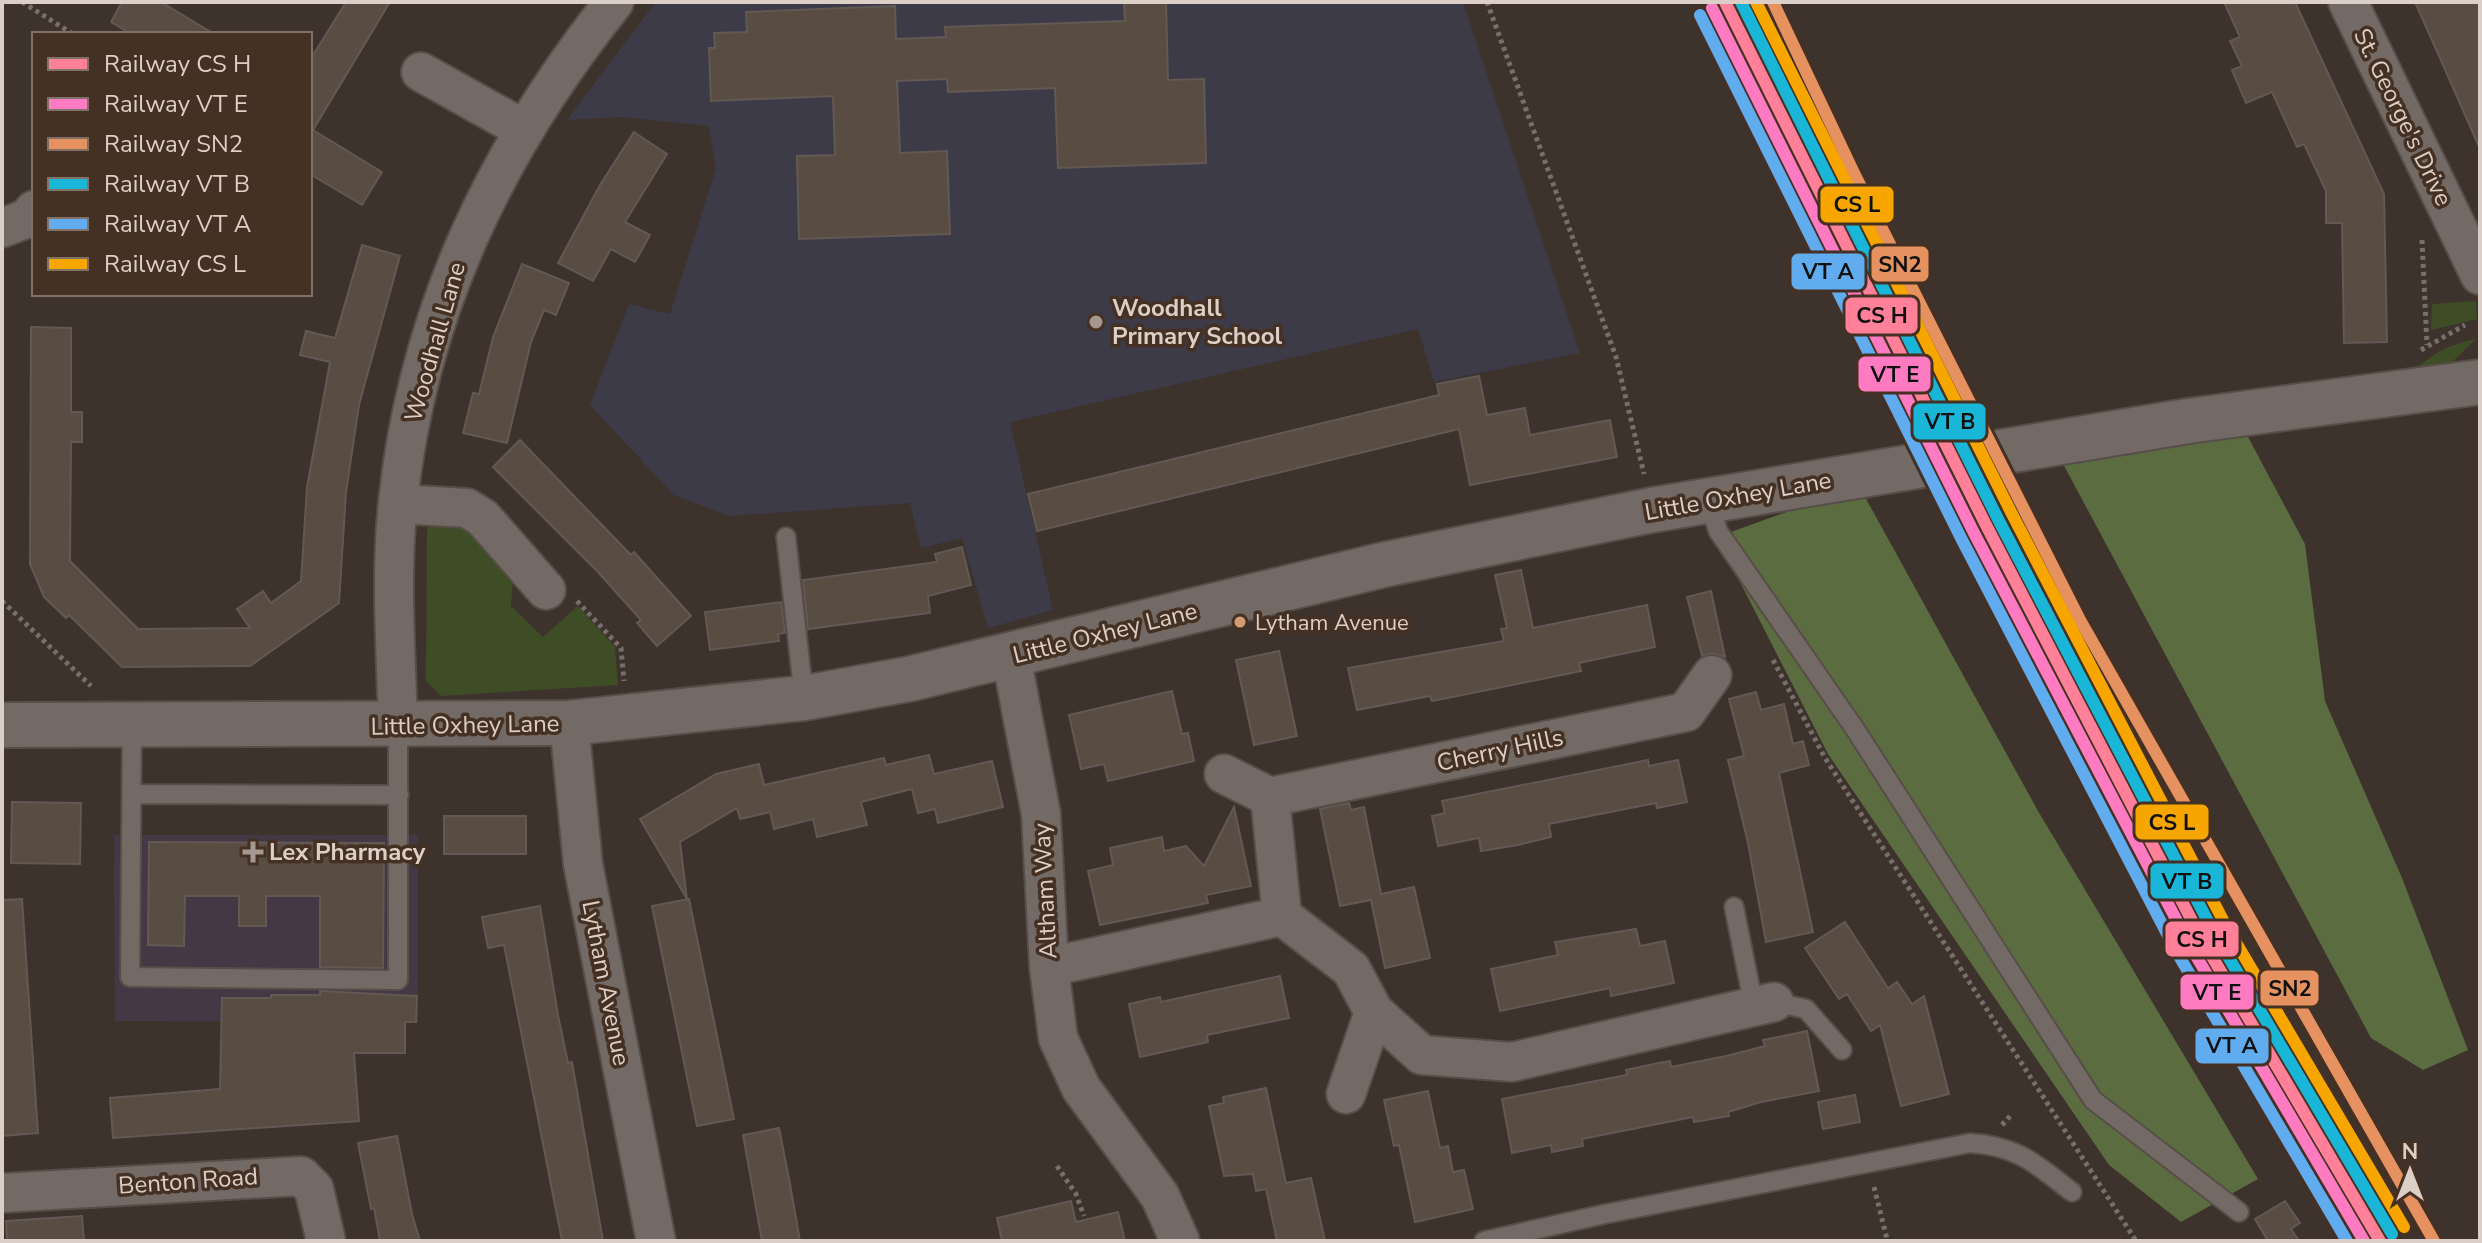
<svg xmlns="http://www.w3.org/2000/svg" width="2482" height="1243" font-family="'Nunito Sans',sans-serif">
<style>
.commercial{fill:#443844}
.education{fill:#3e3b49}
.green{fill:#3f4d27}
.forest{fill:#5b6c41}
.building{fill:#594c43;stroke:#625954;stroke-width:2}
.lines{fill:none;stroke-linecap:round;stroke-linejoin:round}
.lane-casing{stroke:#584e48;stroke-width:22}
.street-casing{stroke:#584e48;stroke-width:42}
.secondary-casing{stroke:#584e48;stroke-width:48}
.path{stroke:#786f6a;stroke-width:5;stroke-dasharray:4 4;stroke-linecap:butt}
.lane{stroke:#736a65;stroke-width:18}
.street{stroke:#736a65;stroke-width:38}
.secondary{stroke:#736a65;stroke-width:44}
.rail-1-casing{stroke:#453124;stroke-width:18}
.rail-2-casing{stroke:#453124;stroke-width:18}
.rail-3-casing{stroke:#453124;stroke-width:18}
.rail-4-casing{stroke:#453124;stroke-width:18}
.rail-5-casing{stroke:#453124;stroke-width:18}
.rail-6-casing{stroke:#453124;stroke-width:18}
.rail-1{stroke:#ff8098;stroke-width:12}
.rail-2{stroke:#fe7ac1;stroke-width:12}
.rail-3{stroke:#e59260;stroke-width:12}
.rail-4{stroke:#1ab6d8;stroke-width:12}
.rail-5{stroke:#60acee;stroke-width:12}
.rail-6{stroke:#f7a600;stroke-width:12}
.poi-dot{fill:#a49891;stroke:#453124;stroke-width:3}
.bus-dot{fill:#d39c74;stroke:#453124;stroke-width:3}
.labels{text-anchor:middle;stroke-width:7;stroke-linejoin:round;paint-order:stroke}
.bus-label{font-size:22px;fill:#dccfc7;stroke:#453124;text-anchor:start}
.street-label{font-size:24px;fill:#dccfc7;stroke:#453124}
.poi-label{font-size:24px;font-weight:bold;fill:#dccfc7;stroke:#453124;text-anchor:start}
.line-badge{stroke:#453124;stroke-width:3}
.pale-badge-label{font-size:22px;text-anchor:middle;font-weight:bold;fill:#111}
</style>
<rect width="100%" height="100%" fill="#3d322c"/>
<!-- commercial -->
<path class="commercial" d="M114 835H418V1022L115 1021Z"/>
<!-- education -->
<path class="education" d="M656 2H1463L1580 353 1434 382 1418 329 1010 422 1053 610 988 628 962 538 921 548 910 503 729 516 674 495 590 405 629 304 670 314 716 169 709 126 621 117 567 120Z"/>
<!-- green -->
<path class="green" d="M2476 301 2477 319 2431 330 2432 304Z
M2476 339 2445 369 2408 377C2429 355 2446 345 2476 339Z
M458 517 513 578 511 606 543 637 578 606 615 647 618 685 441 696 426 681 427 519Z"/>
<!-- forest -->
<path class="forest" d="M2247 435 2305 544 2325 701 2402 878 2468 1050 2423 1070 2371 1038 2062 462Z
M1859 486 2038 811 2258 1179 2181 1222 2109 1165 1828 754 1717 537Z"/>
<!-- building -->
<path class="building" d="M122 2H161L214 34H131L111 22Z
M346 2H390L313 130 382 172 362 205 310 174V60Z
M1124 2H1166L1168 80 1204 79 1206 163 1058 168 1055 88 948 92 947 79 897 81 900 153 947 151 950 234 799 239 797 156 835 155 833 96 711 101 709 48H715L714 33 747 32 746 12 895 6 896 39 946 37 945 27 1125 21Z
M2224 2H2295L2384 194 2387 342 2344 343 2342 223H2326V191L2304 144 2297 147 2272 92 2246 103 2232 70 2242 66 2230 41 2240 37Z
M2415 2H2480V149L2451 83Z
M634 132 667 154 625 222 650 235 635 262 611 249 593 281 558 263 600 185Z
M362 245 400 256 359 405 346 492 339 603 250 666 122 667 69 615 66 618 44 597 30 564 31 327 71 328V412H82V442H71L70 561 138 629 250 628 237 609 263 591 271 603 301 581 307 487 330 362 300 355 306 331 335 338Z
M522 264 569 283 556 315 544 310 531 342 507 443 463 433 473 393 479 394 493 337Z
M1479 376 1487 415 1525 408 1530 435 1610 420 1617 457 1470 485 1459 429 1037 531 1028 494 1439 395 1437 384Z
M520 440 631 555 634 552 691 616 657 646 637 623 641 620 597 571 493 467Z
M962 547 971 585 928 596 930 613 808 629 803 580 937 562 935 554Z
M1521 570 1533 628 1647 605 1655 647 1579 663 1581 671 1547 678 1432 701 1430 696 1357 710 1348 668 1504 641 1501 629 1507 628 1495 575Z
M1711 591 1725 657 1713 653 1702 656 1687 597Z
M781 602 785 633 778 634 779 641 710 650 705 612Z
M1279 651 1297 736 1254 745 1236 660Z
M1172 691 1182 734 1188 733 1194 761 1108 781 1104 764 1081 769 1069 715Z
M1756 692 1761 710 1784 704 1793 744 1803 741 1809 765 1779 773 1813 932 1766 942 1748 843 1728 760 1744 756 1729 699Z
M929 755 934 774 992 761 1003 807 938 823 935 809 918 813 912 789 861 802 867 825 817 837 813 819 774 829 770 812 740 819 737 808 680 842 687 899 640 819 716 774 759 764 764 785 884 758 886 765Z
M1648 760 1649 766 1678 760 1687 802 1657 808 1656 803 1549 824 1551 837 1518 845 1481 851 1479 838 1438 846 1432 816 1445 813 1442 801Z
M12 802 81 803 80 864 11 863Z
M1349 803 1351 810 1364 807 1381 894 1414 887 1430 958 1385 968 1371 900 1340 906 1320 809Z
M1234 807 1251 886 1206 895 1208 903 1100 925 1088 871 1113 865 1110 848 1162 837 1164 851 1186 846 1204 866Z
M444 816H526V854H444Z
M149 842 384 843 383 968 320 967V896H266V926H239V896H185L184 946 148 945Z
M22 899 38 1133 2 1136V900Z
M689 899 734 1119 697 1126 652 906Z
M540 906 558 1015 568 1063 572 1062 603 1241H562L504 945 488 948 482 917Z
M1845 922 1888 988 1897 982 1912 1004 1924 996 1949 1094 1901 1106 1880 1025 1871 1031 1847 994 1839 999 1805 948Z
M1636 929 1640 946 1665 941 1674 983 1611 996 1610 988 1500 1011 1491 969 1558 955 1555 942Z
M1280 976 1289 1018 1207 1035 1208 1042 1140 1057 1129 1004 1160 997 1161 1002Z
M320 991 417 996 416 1022H405V1053H354L359 1121 113 1138 110 1098 220 1089 222 998H271V995H320Z
M1807 1031 1819 1091 1761 1102 1728 1112 1729 1116 1694 1122 1693 1117 1582 1139 1583 1146 1552 1152 1551 1145 1512 1153 1502 1099 1627 1075 1626 1070 1649 1065 1670 1061 1671 1067 1726 1056 1765 1046 1763 1040Z
M1266 1088 1286 1183 1311 1178 1325 1241H1277L1266 1189 1256 1191 1253 1174 1224 1176 1209 1106 1224 1103 1223 1097Z
M1428 1091 1440 1148 1448 1146 1453 1172 1464 1170 1473 1209 1415 1222 1399 1145 1394 1146 1384 1100Z
M1855 1095 1860 1122 1823 1129 1818 1102Z
M779 1128 790 1184 800 1241H762L743 1135Z
M397 1136 412 1214 420 1241H380L374 1208 371 1209 358 1143Z
M1071 1201 1076 1222 1118 1212 1125 1241H1002L997 1218Z
M2285 1201 2300 1223 2291 1229 2299 1241H2268L2255 1219Z
M82 1216 84 1241H7L6 1221Z"/>
<g class="lines">
<!-- lane casing -->
<g class="lane-casing">
<path id="lane" d="M1709 500 1718 531 1855 729 2093 1100 2239 1212
M786 537 804 698
M132 725 130 977 398 980V726
M132 794 399 795
M1734 907 1754 1007
M1774 1002 1806 1009 1842 1050
M1484 1241 1605 1214 1970 1143C2018 1146 2036 1164 2072 1192"/>
</g>
<!-- street casing -->
<g class="street-casing">
<path id="street" d="M2348 2 2480 275
M421 72 523 129
M2 228 28 218 34 210
M398 504 467 508 483 518 546 590
M1011 656 1041 814 1049 967 1058 1038 1081 1088 1160 1196 1180 1241
M569 723 583 864 656 1241
M398 726C396 652 390 576 398 502 418 311 496 150 614 2
M1224 774 1270 797
M1282 916 1270 797 1686 712 1712 675
M1049 967 1282 916 1351 969 1374 1012 1422 1055 1512 1062 1774 1002
M1346 1094 1374 1012
M2 1193 301 1176 314 1189 326 1241"/>
</g>
<!-- secondary casing -->
<g class="secondary-casing">
<path id="secondary" d="M2 725 569 723 804 698 909 679 1387 564 1652 510 2188 421 2480 382"/>
</g>
<!-- path -->
<path class="path" d="M22 2 73 34
M1487 2 1616 357 1644 474
M2422 240 2427 345
M2421 350 2465 325
M2 601 91 686
M577 601 621 648 624 681
M1773 660 1825 758 2136 1241
M2002 1125 2011 1115
M1057 1166 1076 1194 1084 1216
M1874 1187 1887 1239"/>
<!-- lane -->
<use href="#lane" class="lane"/>
<!-- street -->
<use href="#street" class="street"/>
<!-- secondary -->
<use href="#secondary" class="secondary"/>
<!-- rail-1 casing -->
<g class="rail-1-casing">
<path id="rail-1" d="M1725 2 1987 527 2201 938 2380 1241"/>
</g>
<!-- rail-2 casing -->
<g class="rail-2-casing">
<path id="rail-2" d="M1712 8 1974 533 2189 944 2364 1241"/>
</g>
<!-- rail-3 casing -->
<g class="rail-3-casing">
<path id="rail-3" d="M1773 2 1855 175 2080 620 2434 1241"/>
</g>
<!-- rail-4 casing -->
<g class="rail-4-casing">
<path id="rail-4" d="M1741 2 1999 521 2213 931 2392 1234"/>
</g>
<!-- rail-5 casing -->
<g class="rail-5-casing">
<path id="rail-5" d="M1700 15 1962 540 2176 951 2347 1241"/>
</g>
<!-- rail-6 casing -->
<g class="rail-6-casing">
<path id="rail-6" d="M1756 2 2012 514 2225 924 2404 1227"/>
</g>
<!-- rail-1 -->
<use href="#rail-1" class="rail-1"/>
<!-- rail-2 -->
<use href="#rail-2" class="rail-2"/>
<!-- rail-3 -->
<use href="#rail-3" class="rail-3"/>
<!-- rail-4 -->
<use href="#rail-4" class="rail-4"/>
<!-- rail-5 -->
<use href="#rail-5" class="rail-5"/>
<!-- rail-6 -->
<use href="#rail-6" class="rail-6"/>
</g>
<!-- markers -->
<g class="poi-dot">
<circle cx="1096" cy="322" r="8"/>
<path d="M249 840h8v8h8v8h-8v8h-8v-8h-8v-8h8z"/>
</g>
<circle class="bus-dot" cx="1240" cy="622" r="7"/>
<g class="labels">
<!-- bus labels -->
<g class="bus-label">
<text x="1255" y="630">Lytham Avenue</text>
</g>
<!-- street labels -->
<g class="street-label">
<text transform="translate(2403 117) rotate(64)" y="8">St. George's Drive</text>
<text transform="translate(435 342) rotate(-74)" y="8">Woodhall Lane</text>
<text transform="translate(1738 496) rotate(-10)" y="8">Little Oxhey Lane</text>
<text transform="translate(1105 633) rotate(-14)" y="8">Little Oxhey Lane</text>
<text transform="translate(465 725) rotate(-1)" y="8">Little Oxhey Lane</text>
<text transform="translate(1500 750) rotate(-12)" y="8">Cherry Hills</text>
<text transform="translate(1045 891) rotate(-93)" y="8">Altham Way</text>
<text transform="translate(606 983) rotate(79)" y="8">Lytham Avenue</text>
<text transform="translate(188 1181) rotate(-4)" y="8">Benton Road</text>
</g>
<!-- poi labels -->
<g class="poi-label">
<text x="1112" y="316">Woodhall<tspan x="1112" dy="28">Primary School</tspan></text>
<text x="269" y="860">Lex Pharmacy</text>
</g>
</g>
<g class="line-badge">
<rect x="1819" y="185" width="76" height="39" rx="8" fill="#f7a600"/>
<rect x="1870" y="245" width="60" height="38" rx="8" fill="#e59260"/>
<rect x="1790" y="252" width="76" height="39" rx="8" fill="#60acee"/>
<rect x="1844" y="296" width="75" height="39" rx="8" fill="#ff8098"/>
<rect x="1857" y="355" width="75" height="38" rx="8" fill="#fe7ac1"/>
<rect x="1912" y="402" width="75" height="39" rx="8" fill="#1ab6d8"/>
<rect x="2134" y="803" width="76" height="38" rx="8" fill="#f7a600"/>
<rect x="2149" y="862" width="76" height="38" rx="8" fill="#1ab6d8"/>
<rect x="2164" y="920" width="76" height="38" rx="8" fill="#ff8098"/>
<rect x="2259" y="969" width="61" height="38" rx="8" fill="#e59260"/>
<rect x="2179" y="973" width="76" height="38" rx="8" fill="#fe7ac1"/>
<rect x="2194" y="1027" width="76" height="38" rx="8" fill="#60acee"/>
</g>
<g class="pale-badge-label">
<text x="1857" y="212">CS L</text>
<text x="1900" y="272">SN2</text>
<text x="1828" y="279">VT A</text>
<text x="1882" y="323">CS H</text>
<text x="1895" y="382">VT E</text>
<text x="1950" y="429">VT B</text>
<text x="2172" y="830">CS L</text>
<text x="2187" y="889">VT B</text>
<text x="2202" y="947">CS H</text>
<text x="2290" y="996">SN2</text>
<text x="2217" y="1000">VT E</text>
<text x="2232" y="1053">VT A</text>
</g>
<!-- border -->
<rect width="2482" height="1243" fill="none" stroke="#dccfc7" stroke-width="8"/>
<!-- legend -->
<rect x="32" y="32" width="280" height="264" fill="#453124" stroke="#817065" stroke-width="2"/>
<rect x="48" y="58" width="40" height="12" fill="#ff8098" stroke="#817065" stroke-width="2"/>
<text x="104" y="72" font-size="24" fill="#dccfc7">Railway CS H</text>
<rect x="48" y="98" width="40" height="12" fill="#fe7ac1" stroke="#817065" stroke-width="2"/>
<text x="104" y="112" font-size="24" fill="#dccfc7">Railway VT E</text>
<rect x="48" y="138" width="40" height="12" fill="#e59260" stroke="#817065" stroke-width="2"/>
<text x="104" y="152" font-size="24" fill="#dccfc7">Railway SN2</text>
<rect x="48" y="178" width="40" height="12" fill="#1ab6d8" stroke="#817065" stroke-width="2"/>
<text x="104" y="192" font-size="24" fill="#dccfc7">Railway VT B</text>
<rect x="48" y="218" width="40" height="12" fill="#60acee" stroke="#817065" stroke-width="2"/>
<text x="104" y="232" font-size="24" fill="#dccfc7">Railway VT A</text>
<rect x="48" y="258" width="40" height="12" fill="#f7a600" stroke="#817065" stroke-width="2"/>
<text x="104" y="272" font-size="24" fill="#dccfc7">Railway CS L</text>
<!-- north arrow -->
<g transform="translate(2410 1171)" stroke="#453124" stroke-width="6" paint-order="stroke">
<path d="M0-6L14 30L0 20L-14 30Z" fill="#dccfc7"/>
<text y="-12" font-size="22" font-weight="bold" text-anchor="middle" fill="#dccfc7">N</text>
</g>
</svg>
